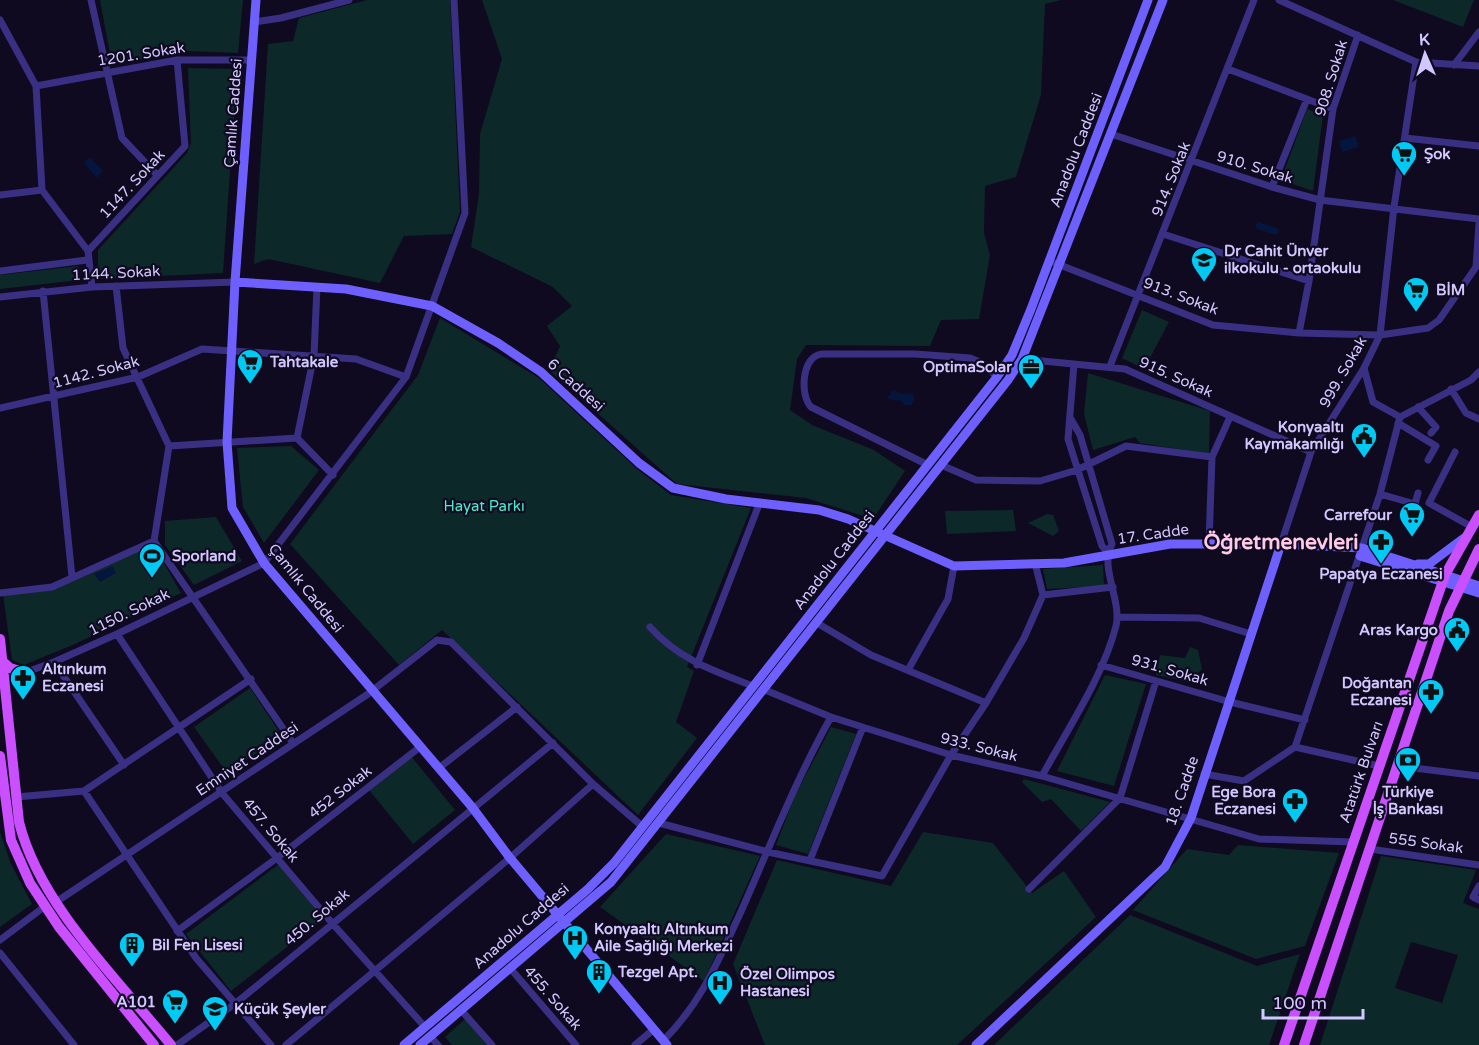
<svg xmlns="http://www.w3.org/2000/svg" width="1479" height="1045" font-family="'Varela Round',sans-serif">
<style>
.green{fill:#0d2829;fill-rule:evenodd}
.water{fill:#04153e}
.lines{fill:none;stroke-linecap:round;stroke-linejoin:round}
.street{stroke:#393083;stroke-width:7}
.secondary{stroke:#6e5fff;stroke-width:9}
.primary{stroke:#c94fff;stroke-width:10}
.labels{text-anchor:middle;stroke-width:4.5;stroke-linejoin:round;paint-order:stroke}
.street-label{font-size:15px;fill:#d2c8ff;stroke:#0f0a1f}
.poi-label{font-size:15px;font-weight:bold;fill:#d2c8ff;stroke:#0f0a1f;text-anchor:start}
.park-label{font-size:15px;fill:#49eacd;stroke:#0f0a1f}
.district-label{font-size:21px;font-weight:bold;fill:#ffcae8;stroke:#0f0a1f}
</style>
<rect width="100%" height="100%" fill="#0f0a1f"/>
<!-- green -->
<path class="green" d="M100 0H243L238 53 188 51 112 65Z
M367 0H450L460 212 452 234 404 236 380 283 268 259 254 264 268 44 293 41 299 18Z
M482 0H1061L1045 4 1041 95 1016 177 985 186 984 233 990 255 979 319 941 320 930 346 806 345 797 359 790 410 812 425 874 450 905 471 873 519 806 498 677 484 549 370 560 346 547 326 572 306 553 287 471 247 479 194 480 134 502 59Z
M1393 0H1474L1463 27Z
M188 68 237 69 223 273 98 279V250L187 153 191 143Z
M1307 109 1323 115 1313 191 1281 180Z
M78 266 80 280 0 289V275Z
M1142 310 1169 322 1144 369 1122 358Z
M440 318 539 378 637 469 671 495 751 508 687 667 694 671 676 722 697 738 638 815 442 630 399 665 290 544 418 375Z
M1088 373 1210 411 1209 454 1140 443 1135 437 1093 450 1084 414Z
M291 446 319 470 264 543 243 507 237 448Z
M1013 510 1016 531 947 534 945 511Z
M1047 514 1053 515 1059 531 1053 536 1028 523Z
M216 517 242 561 194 585 165 545V521Z
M153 544 181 593 75 644 24 665 12 660 3 594 52 589Z
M1103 565 1104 586 1047 589 1043 569Z
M1190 647 1198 650 1202 669 1198 673V684L1156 675 1160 655 1185 658Z
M1105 675 1146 684 1114 786 1057 771Z
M250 688 282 736 227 773 194 727Z
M831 727 856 734 808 854 776 845 794 798Z
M411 756 455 810 413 844 369 790Z
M1024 779 1110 802 1081 831 1051 799 1042 802 1022 782Z
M0 832 11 864 32 904 0 927Z
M923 832 993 843 1032 893 1064 871 1096 917 957 1045H765L733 964 777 860 891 886Z
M666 834 760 856 704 981 600 907Z
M1238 845 1339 853 1305 946 1256 959 1133 910 1187 849 1229 855Z
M1381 856 1476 870 1463 903 1479 909V1045H1320ZM1411 942 1458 955 1442 1003 1395 988Z
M279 864 324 918 231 991 186 934Z
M1130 915 1257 966 1300 954 1269 1045H994Z
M465 1019 488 1045H452L445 1037Z"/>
<!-- water -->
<path class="water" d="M1355 136 1359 147 1342 152 1339 141Z
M90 157 103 171 97 178 84 163Z
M1258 222 1277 228 1279 232 1275 235 1257 229 1255 225Z
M893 390 901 394 912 393 915 398 911 405H904L901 401 887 399Z
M112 566 116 573 100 582 94 574Z"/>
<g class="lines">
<!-- street -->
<path class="street" d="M91 0 122 138 157 175
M1279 0 1416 62 1479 66
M0 20 36 86 42 190
M254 22 281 18 349 0
M1454 65 1479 32
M1228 69 1333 109
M36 86 177 60H251
M1111 134 1272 187 1320 200 1479 219
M1405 138 1479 146
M1272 187 1307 99
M0 195 42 190 88 251 92 287
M1163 234 1309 281
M88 251 185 146 177 60
M1055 263 1213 325 1299 333 1380 335 1428 328 1439 320 1476 267 1479 224
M0 271 87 260
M116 286 123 348 169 446 154 541 293 743
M43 291 72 577
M0 297 92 287 235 282
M1299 333 1309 281 1333 109 1358 35
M1022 359 1125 369 1311 452
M1074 364 1068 439 1102 546 1108 552
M1110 366 1254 0
M1364 368 1373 402 1400 417
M1451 389 1466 413 1479 419
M1418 407 1436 427 1431 433
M0 408 138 377 202 349 356 359 406 377
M1398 423 1436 446 1428 460
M297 438 314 355 317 287
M169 446 297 438 333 475
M1455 452 1429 503 1472 527
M928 465 811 407C800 396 801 356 822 354H915L970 358 982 363 997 377
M941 465 976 480 1040 481 1077 470 1126 446 1212 457
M1380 494 1415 504 1418 493
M1209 543 1212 457 1230 417
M1281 544 1311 452 1364 368 1380 335 1394 207 1416 62
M0 593 52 587 154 541
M1043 595 1113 587
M1117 617 1199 618 1251 634
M817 623 871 655 986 703
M650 627C678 659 714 671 753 686
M117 634 222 793 332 923 425 1027
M54 662 124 765
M697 665 760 502
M1101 665 1230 702 1305 720
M908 670 948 599 954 566
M2 681 54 662 117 634 264 563 406 377 465 213 454 0
M765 690 831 717 951 755 1042 776 1259 839 1353 842
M1295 747 1379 766
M1398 766 1479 776
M439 768 517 707
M1204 774 1244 781 1295 747 1380 494 1400 417 1471 380 1479 372
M1042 776C1067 730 1103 677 1116 626 1122 600 1099 567 1112 544L1080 435 1071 419
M84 791 196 958 271 1045
M16 797 84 791 251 679
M659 823 768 852 882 876 951 755 986 703 1024 638 1043 595 1035 563
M1370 849 1479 865
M810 860 863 727
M1479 886 1473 897 1479 900
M1029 889 1120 798 1156 681
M56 902 368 694 437 640 451 642 593 784 643 827
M177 931 277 858 420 747
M0 940 44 907
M0 953 74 1045
M510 968 576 1045
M461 1010 492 1045
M430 1036 438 1045
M664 1040C702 1001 716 965 739 916 769 849 795 781 831 717
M177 1045 236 1003 553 743
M286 1045 510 858 593 784
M635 1045 654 1029"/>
<!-- secondary -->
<path class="secondary" d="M256 0 235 282 227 442 232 508 264 563 472 807 510 858 667 1045
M235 282 346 289 432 306 498 343 541 372 639 463 673 488 726 499 819 510 848 519 954 566 1064 563 1170 544H1281L1362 548 1479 586
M1360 556 1479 593
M1418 564H1429L1464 538
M404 1045 588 889 614 863 997 377 1012 355 1031 309 1148 0
M420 1045 611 882 1008 380 1022 359 1163 0
M976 1045 1165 867 1191 818 1281 544"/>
<!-- primary -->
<path class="primary" d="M0 639 19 822C39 904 118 980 171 1045
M2 661 10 668 26 673
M0 756 11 840 30 883 59 927 154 1045
M1284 1045 1445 575 1479 515
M1304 1045 1449 611 1479 549"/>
</g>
<!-- icons -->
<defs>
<g id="supermarket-pin" transform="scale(1.35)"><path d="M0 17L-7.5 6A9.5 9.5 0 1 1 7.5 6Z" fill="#00caf3" stroke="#0f0a1f"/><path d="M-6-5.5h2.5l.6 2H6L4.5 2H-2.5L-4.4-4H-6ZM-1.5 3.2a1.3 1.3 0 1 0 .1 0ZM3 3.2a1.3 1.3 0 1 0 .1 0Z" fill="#111"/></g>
<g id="school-pin" transform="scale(1.35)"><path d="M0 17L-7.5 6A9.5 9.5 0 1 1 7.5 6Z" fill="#00caf3" stroke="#0f0a1f"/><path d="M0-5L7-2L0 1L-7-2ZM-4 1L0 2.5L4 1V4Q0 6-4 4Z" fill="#111"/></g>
<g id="office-pin" transform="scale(1.35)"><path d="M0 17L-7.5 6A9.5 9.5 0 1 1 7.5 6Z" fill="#00caf3" stroke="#0f0a1f"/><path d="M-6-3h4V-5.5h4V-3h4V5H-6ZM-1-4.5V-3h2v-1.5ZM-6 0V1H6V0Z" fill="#111"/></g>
<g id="civic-pin" transform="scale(1.35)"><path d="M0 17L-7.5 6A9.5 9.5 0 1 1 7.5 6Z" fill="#00caf3" stroke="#0f0a1f"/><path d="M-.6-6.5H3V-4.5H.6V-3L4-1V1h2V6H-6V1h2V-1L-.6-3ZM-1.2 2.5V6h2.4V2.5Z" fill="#111"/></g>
<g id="pharmacy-pin" transform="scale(1.35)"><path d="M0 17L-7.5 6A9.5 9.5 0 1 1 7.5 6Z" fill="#00caf3" stroke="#0f0a1f"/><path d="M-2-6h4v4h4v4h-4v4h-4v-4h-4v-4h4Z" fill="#111"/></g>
<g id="stadium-pin" transform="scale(1.35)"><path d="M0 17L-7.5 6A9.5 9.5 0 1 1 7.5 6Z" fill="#00caf3" stroke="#0f0a1f"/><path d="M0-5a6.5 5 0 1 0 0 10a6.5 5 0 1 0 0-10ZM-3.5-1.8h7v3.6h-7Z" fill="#111"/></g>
<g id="bank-pin" transform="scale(1.35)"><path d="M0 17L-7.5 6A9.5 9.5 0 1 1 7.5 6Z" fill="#00caf3" stroke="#0f0a1f"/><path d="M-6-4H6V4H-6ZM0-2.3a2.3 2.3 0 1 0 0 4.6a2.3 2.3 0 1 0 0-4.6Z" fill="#111"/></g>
<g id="hospital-pin" transform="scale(1.35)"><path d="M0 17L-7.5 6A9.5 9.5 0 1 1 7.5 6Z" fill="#00caf3" stroke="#0f0a1f"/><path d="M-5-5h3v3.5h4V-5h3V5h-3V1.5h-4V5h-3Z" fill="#111"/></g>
<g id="building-pin" transform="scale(1.35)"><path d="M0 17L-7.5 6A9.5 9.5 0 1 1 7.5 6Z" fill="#00caf3" stroke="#0f0a1f"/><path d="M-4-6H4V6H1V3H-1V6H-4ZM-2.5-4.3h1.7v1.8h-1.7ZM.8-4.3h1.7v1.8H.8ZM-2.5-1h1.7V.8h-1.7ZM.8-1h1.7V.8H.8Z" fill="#111"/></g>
</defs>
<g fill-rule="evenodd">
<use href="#supermarket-pin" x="1404" y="154"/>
<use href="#school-pin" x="1204" y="260"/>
<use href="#supermarket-pin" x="1416" y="290"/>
<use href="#supermarket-pin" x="250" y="362"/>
<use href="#office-pin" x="1031" y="367"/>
<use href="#civic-pin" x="1364" y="436"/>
<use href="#supermarket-pin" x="1412" y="515"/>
<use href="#pharmacy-pin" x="1381" y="542"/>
<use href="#stadium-pin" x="152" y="556"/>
<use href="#civic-pin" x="1457" y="630"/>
<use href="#pharmacy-pin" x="23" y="678"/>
<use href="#pharmacy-pin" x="1431" y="692"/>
<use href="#bank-pin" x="1408" y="760"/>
<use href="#pharmacy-pin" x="1295" y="801"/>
<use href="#hospital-pin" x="575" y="938"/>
<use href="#building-pin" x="132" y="945"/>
<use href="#building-pin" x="599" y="972"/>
<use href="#hospital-pin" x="720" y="983"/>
<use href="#supermarket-pin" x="175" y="1002"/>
<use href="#school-pin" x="215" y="1009"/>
</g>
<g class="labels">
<!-- street labels -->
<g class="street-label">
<text transform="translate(141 54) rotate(-9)" y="5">1201. Sokak</text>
<text transform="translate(1331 78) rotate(-73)" y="5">908. Sokak</text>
<text transform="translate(233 113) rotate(-86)" y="5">Çamlık Caddesi</text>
<text transform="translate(1076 150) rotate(-69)" y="5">Anadolu Caddesi</text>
<text transform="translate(1255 167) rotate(17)" y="5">910. Sokak</text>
<text transform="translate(1171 179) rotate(-68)" y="5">914. Sokak</text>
<text transform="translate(132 184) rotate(-47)" y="5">1147. Sokak</text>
<text transform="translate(116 273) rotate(-3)" y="5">1144. Sokak</text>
<text transform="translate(1181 296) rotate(21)" y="5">913. Sokak</text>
<text transform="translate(96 372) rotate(-15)" y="5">1142. Sokak</text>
<text transform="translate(1343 372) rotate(-60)" y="5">999. Sokak</text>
<text transform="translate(1176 377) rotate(24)" y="5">915. Sokak</text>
<text transform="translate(576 385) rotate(42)" y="5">6 Caddesi</text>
<text transform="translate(1153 534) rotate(-8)" y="5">17. Cadde</text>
<text transform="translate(834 560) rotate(-52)" y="5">Anadolu Caddesi</text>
<text transform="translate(306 588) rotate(51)" y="5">Çamlık Caddesi</text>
<text transform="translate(129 612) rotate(-26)" y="5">1150. Sokak</text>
<text transform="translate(1170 670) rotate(16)" y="5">931. Sokak</text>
<text transform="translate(979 747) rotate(14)" y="5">933. Sokak</text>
<text transform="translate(247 759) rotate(-34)" y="5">Emniyet Caddesi</text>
<text transform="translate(1361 772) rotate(-71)" y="5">Atatürk Bulvarı</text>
<text transform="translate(1182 791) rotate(-71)" y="5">18. Cadde</text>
<text transform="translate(340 792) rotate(-38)" y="5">452 Sokak</text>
<text transform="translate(271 830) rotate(50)" y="5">457. Sokak</text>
<text transform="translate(1426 843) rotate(8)" y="5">555 Sokak</text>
<text transform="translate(317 917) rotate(-40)" y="5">450. Sokak</text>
<text transform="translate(521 926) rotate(-41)" y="5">Anadolu Caddesi</text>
<text transform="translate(553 998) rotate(49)" y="5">455. Sokak</text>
</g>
<!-- poi labels -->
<g class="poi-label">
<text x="1424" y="159">Şok</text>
<text x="1224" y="256">Dr Cahit Ünver<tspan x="1224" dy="17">ilkokulu - ortaokulu</tspan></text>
<text x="1436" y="295">BİM</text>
<text x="270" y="367">Tahtakale</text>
<text x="1012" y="372" text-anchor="end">OptimaSolar</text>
<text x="1344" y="432" text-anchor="end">Konyaaltı<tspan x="1344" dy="17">Kaymakamlığı</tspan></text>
<text x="1392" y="520" text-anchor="end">Carrefour</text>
<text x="172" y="561">Sporland</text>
<text x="1381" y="579" text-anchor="middle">Papatya Eczanesi</text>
<text x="1438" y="635" text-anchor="end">Aras Kargo</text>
<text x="42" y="674">Altınkum<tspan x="42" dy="17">Eczanesi</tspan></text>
<text x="1412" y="688" text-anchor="end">Doğantan<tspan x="1412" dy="17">Eczanesi</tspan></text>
<text x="1276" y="797" text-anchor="end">Ege Bora<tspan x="1276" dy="17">Eczanesi</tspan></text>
<text x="1408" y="797" text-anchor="middle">Türkiye<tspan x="1408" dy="17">İş Bankası</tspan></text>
<text x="594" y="934">Konyaaltı Altınkum<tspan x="594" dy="17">Aile Sağlığı Merkezi</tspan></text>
<text x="152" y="950">Bil Fen Lisesi</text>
<text x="618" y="977">Tezgel Apt.</text>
<text x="740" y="979">Özel Olimpos<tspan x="740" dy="17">Hastanesi</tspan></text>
<text x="156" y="1007" text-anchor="end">A101</text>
<text x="234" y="1014">Küçük Şeyler</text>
</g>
<!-- park labels -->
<g class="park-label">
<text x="484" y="511">Hayat Parkı</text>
</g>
<!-- district labels -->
<g class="district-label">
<text x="1281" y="549">Öğretmenevleri</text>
</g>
</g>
<!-- north arrow -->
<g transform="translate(1425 54) rotate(357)" stroke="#0f0a1f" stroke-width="4.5" paint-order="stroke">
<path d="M0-4.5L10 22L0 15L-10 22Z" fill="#d2c8ff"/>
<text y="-9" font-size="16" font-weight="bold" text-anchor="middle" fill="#d2c8ff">K</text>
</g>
<!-- scale -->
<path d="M1263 1009v9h100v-9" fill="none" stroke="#d2c8ff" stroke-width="3"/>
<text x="1272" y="1009" font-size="18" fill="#d2c8ff" stroke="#0f0a1f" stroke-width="4.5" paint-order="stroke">100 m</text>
</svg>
